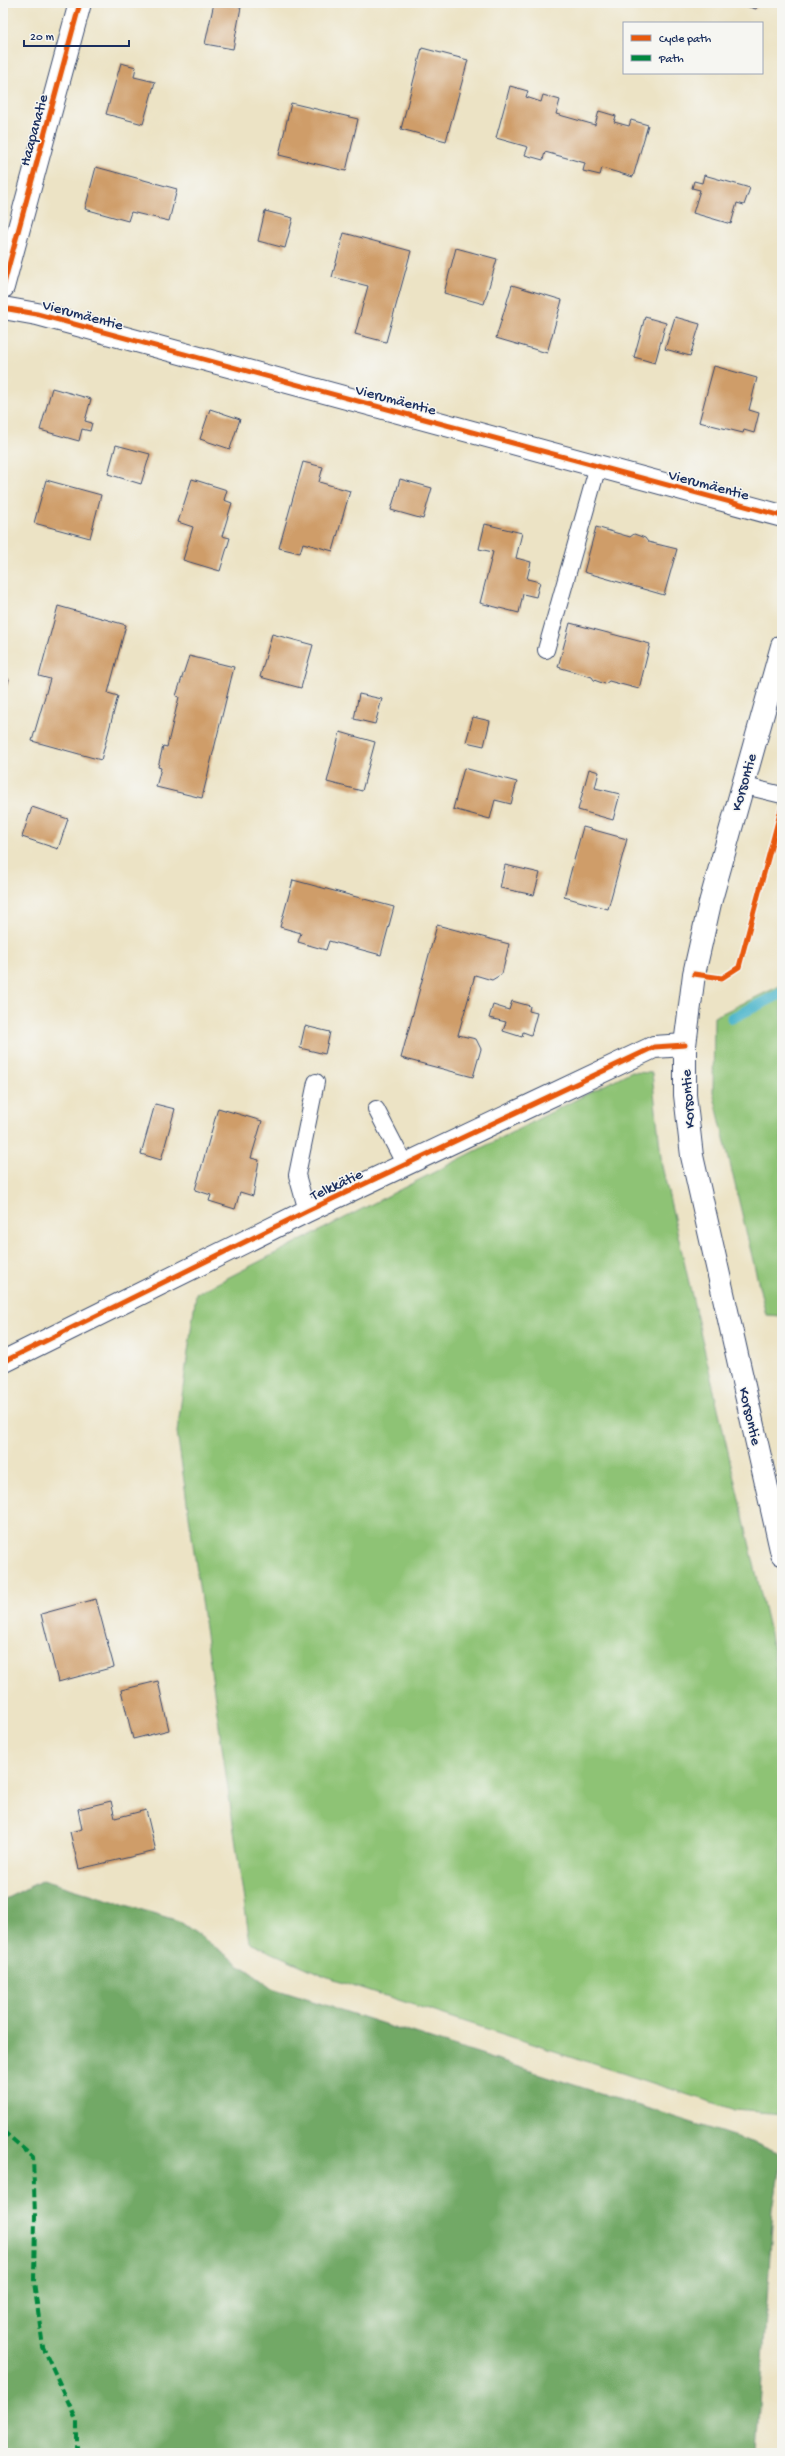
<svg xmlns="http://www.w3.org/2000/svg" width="785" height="2456" font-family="'Gochi Hand',sans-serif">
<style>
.green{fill:#8ec375;stroke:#54796a}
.forest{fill:#72a966;stroke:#466c62}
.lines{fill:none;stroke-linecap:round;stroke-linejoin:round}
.stream{stroke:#4eb6cc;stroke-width:11}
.building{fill:#cf9d69}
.lane-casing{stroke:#3a4a6d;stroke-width:18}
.street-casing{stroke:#3a4a6d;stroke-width:24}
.secondary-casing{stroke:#3a4a6d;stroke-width:24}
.lane{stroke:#fff;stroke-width:16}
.street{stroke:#fff;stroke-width:22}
.secondary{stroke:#fff;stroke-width:22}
.quiet{stroke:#00873e;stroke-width:4;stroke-dasharray:8 4;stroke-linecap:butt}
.cycleway-casing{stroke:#f6f6f2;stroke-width:8}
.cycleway{stroke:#e8590c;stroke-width:5}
.labels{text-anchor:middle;stroke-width:3;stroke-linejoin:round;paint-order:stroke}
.street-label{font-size:15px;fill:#1b2f5e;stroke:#f6f6f2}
</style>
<rect width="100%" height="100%" fill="#f6f6f2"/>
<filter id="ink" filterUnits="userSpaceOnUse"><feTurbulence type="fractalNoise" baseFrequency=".025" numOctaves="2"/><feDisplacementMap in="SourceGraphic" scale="8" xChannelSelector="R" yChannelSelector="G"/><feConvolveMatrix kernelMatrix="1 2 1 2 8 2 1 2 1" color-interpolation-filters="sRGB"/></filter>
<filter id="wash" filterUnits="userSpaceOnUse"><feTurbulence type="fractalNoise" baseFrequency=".012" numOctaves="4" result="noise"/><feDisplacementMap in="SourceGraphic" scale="16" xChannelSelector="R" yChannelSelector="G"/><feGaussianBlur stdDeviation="0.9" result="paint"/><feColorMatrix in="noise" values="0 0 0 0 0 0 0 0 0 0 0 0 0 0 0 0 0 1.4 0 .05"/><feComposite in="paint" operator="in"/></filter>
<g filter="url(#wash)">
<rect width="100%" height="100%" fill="#ece3c5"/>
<!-- green -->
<path class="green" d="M782 985V1316L766 1315 713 1092 714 1017Z
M630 1072 652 1073 662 1166 770 1633 782 1705V2114L735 2110 325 1976 250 1943 177 1432 196 1294Z"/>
<!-- forest -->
<path class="forest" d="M43 1880 179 1921 272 1988 752 2142 782 2155 773 2209 757 2453H3V1900Z"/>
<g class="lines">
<!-- stream -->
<path class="stream" d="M732 1018 782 993"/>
</g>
<g id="blocks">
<!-- building -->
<path class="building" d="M214 3 241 7 233 49 205 44Z
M735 3H758L756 9Z
M422 48 468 60 446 141 401 129Z
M121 63 136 67 134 77 155 82 143 124 106 114Z
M510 86 528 91 526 97 541 102 543 95 560 100 556 114 595 125 599 111 616 116 614 122 629 126 631 120 648 125 633 177 602 168 600 175 583 171 585 163 545 152 543 160 525 155 528 147 496 138Z
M291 103 358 119 346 171 279 155Z
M96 167 177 189 169 221 131 212 128 221 85 209Z
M704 175 750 188 744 205 737 203 731 224 693 213 700 190 692 188 694 181 702 183Z
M265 211 293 218 285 248 258 241Z
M344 233 411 251 386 342 355 334 368 286 332 277Z
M456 248 497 259 484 304 444 293Z
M512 285 562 300 547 353 496 338Z
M645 317 666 323 655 363 634 357Z
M675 317 700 324 690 356 665 349Z
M714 366 757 378 749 410 759 413 754 433 744 430 743 433 699 422Z
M52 388 91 399 85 421 92 423 90 431 82 429 79 441 40 430Z
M210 409 240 419 230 449 200 439Z
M116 445 150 454 141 484 108 474Z
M303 462 323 467 319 482 350 491 333 551 303 543 300 553 279 548Z
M192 479 227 490 224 500 232 503 222 536 230 538 220 571 183 560 193 527 178 522Z
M400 479 432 488 423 519 391 510Z
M46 480 101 495 90 538 34 523Z
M485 524 522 533 516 558 531 562 527 579 540 582 536 597 523 594 519 613 480 603 493 552 479 549Z
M596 527 630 537 634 534 645 538 648 542 677 549 664 595 584 572Z
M58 606 126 625 108 693 118 696 101 760 32 741 50 679 39 676Z
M570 623 650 644 639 689 609 681 605 684 594 680 592 677 558 667Z
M272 634 313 645 301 688 260 677Z
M189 656 234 667 202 798 156 787 161 768 158 767 163 746 167 747 179 697 176 696Z
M3 678 9 679 3 701Z
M359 694 382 699 375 724 354 719Z
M473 717 490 721 484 746 466 742Z
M340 732 375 742 362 791 327 782Z
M464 768 517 782 511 804 495 800 490 819 453 809Z
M589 769 599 772 595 788 620 794 613 820 578 810Z
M32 807 68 819 58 849 22 837Z
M583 827 627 839 608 909 564 897Z
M505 865 540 873 534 895 500 888Z
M293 880 394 907 381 955 329 941 326 950 298 942 301 933 280 927Z
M437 925 509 944 502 974 492 980 475 975 458 1035 476 1039 481 1049 473 1077 401 1058Z
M512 1001 530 1006 529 1011 537 1013 531 1035 523 1032 522 1037 503 1031 506 1022 489 1018 493 1005 509 1010Z
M305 1026 330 1032 325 1054 300 1048Z
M155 1104 175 1109 161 1160 141 1154Z
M218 1108 262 1121 251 1158 259 1160 253 1196 240 1192 235 1209 209 1201 211 1195 195 1190Z
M96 1599 114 1667 58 1682 41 1614Z
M158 1681 169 1730 133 1739 121 1690Z
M111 1801 115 1818 146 1810 156 1851 79 1869 70 1832 82 1829 78 1809Z"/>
</g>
</g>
<g filter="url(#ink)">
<use href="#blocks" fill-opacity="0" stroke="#3a4a6d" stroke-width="1"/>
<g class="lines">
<!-- lane casing -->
<g class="lane-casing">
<path id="lane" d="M546 650 598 466
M741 785 782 795
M376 1109 405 1165
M307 1211 297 1175 316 1082"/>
</g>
<!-- street casing -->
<g class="street-casing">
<path id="street" d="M3 287 80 3
M3 308 37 314 782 516
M3 1362 307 1211 654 1047 685 1045"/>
</g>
<!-- secondary casing -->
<g class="secondary-casing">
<path id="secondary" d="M782 646 710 903 694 974 685 1045V1095L692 1156 782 1554"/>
</g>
<!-- lane -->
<use href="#lane" class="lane"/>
<!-- street -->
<use href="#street" class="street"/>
<!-- secondary -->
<use href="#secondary" class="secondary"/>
<!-- quiet -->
<path class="quiet" d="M3 2131 33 2157 35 2216 34 2282 43 2347 77 2421V2453"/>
<!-- cycleway casing -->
<g class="cycleway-casing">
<path id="cycleway" d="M3 287 80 3
M3 308 37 314 782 516
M694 974 722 978 739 967 782 806
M3 1362 307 1211 654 1047 685 1045"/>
</g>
<!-- cycleway -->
<use href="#cycleway" class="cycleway"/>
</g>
</g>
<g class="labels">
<!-- street labels -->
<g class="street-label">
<text transform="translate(33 130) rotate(-75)" y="5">Haapanatie</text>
<text transform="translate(83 314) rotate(15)" y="5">Vierumäentie</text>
<text transform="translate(396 399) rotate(15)" y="5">Vierumäentie</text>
<text transform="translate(709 484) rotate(15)" y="5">Vierumäentie</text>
<text transform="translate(743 782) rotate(-74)" y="5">Korsontie</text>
<text transform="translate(687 1099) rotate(-94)" y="5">Korsontie</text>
<text transform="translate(336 1184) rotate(-25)" y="5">Telkkätie</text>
<text transform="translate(751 1416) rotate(77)" y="5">Korsontie</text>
</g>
</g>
<!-- margin -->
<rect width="785" height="2456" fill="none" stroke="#f6f6f2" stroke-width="16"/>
<!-- legend -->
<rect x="623" y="22" width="140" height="52" fill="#f6f6f2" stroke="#9ea6b7"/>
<rect x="631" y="35" width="20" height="6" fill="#e8590c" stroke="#9ea6b7"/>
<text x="659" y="42" font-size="12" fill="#1b2f5e">Cycle path</text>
<rect x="631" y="55" width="20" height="6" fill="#00873e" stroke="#9ea6b7"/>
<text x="659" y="62" font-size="12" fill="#1b2f5e">Path</text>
<!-- scale -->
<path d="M24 40v6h105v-6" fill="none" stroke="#1b2f5e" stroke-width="2"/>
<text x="30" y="40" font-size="12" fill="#1b2f5e" stroke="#f6f6f2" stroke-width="3" paint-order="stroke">20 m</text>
</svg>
